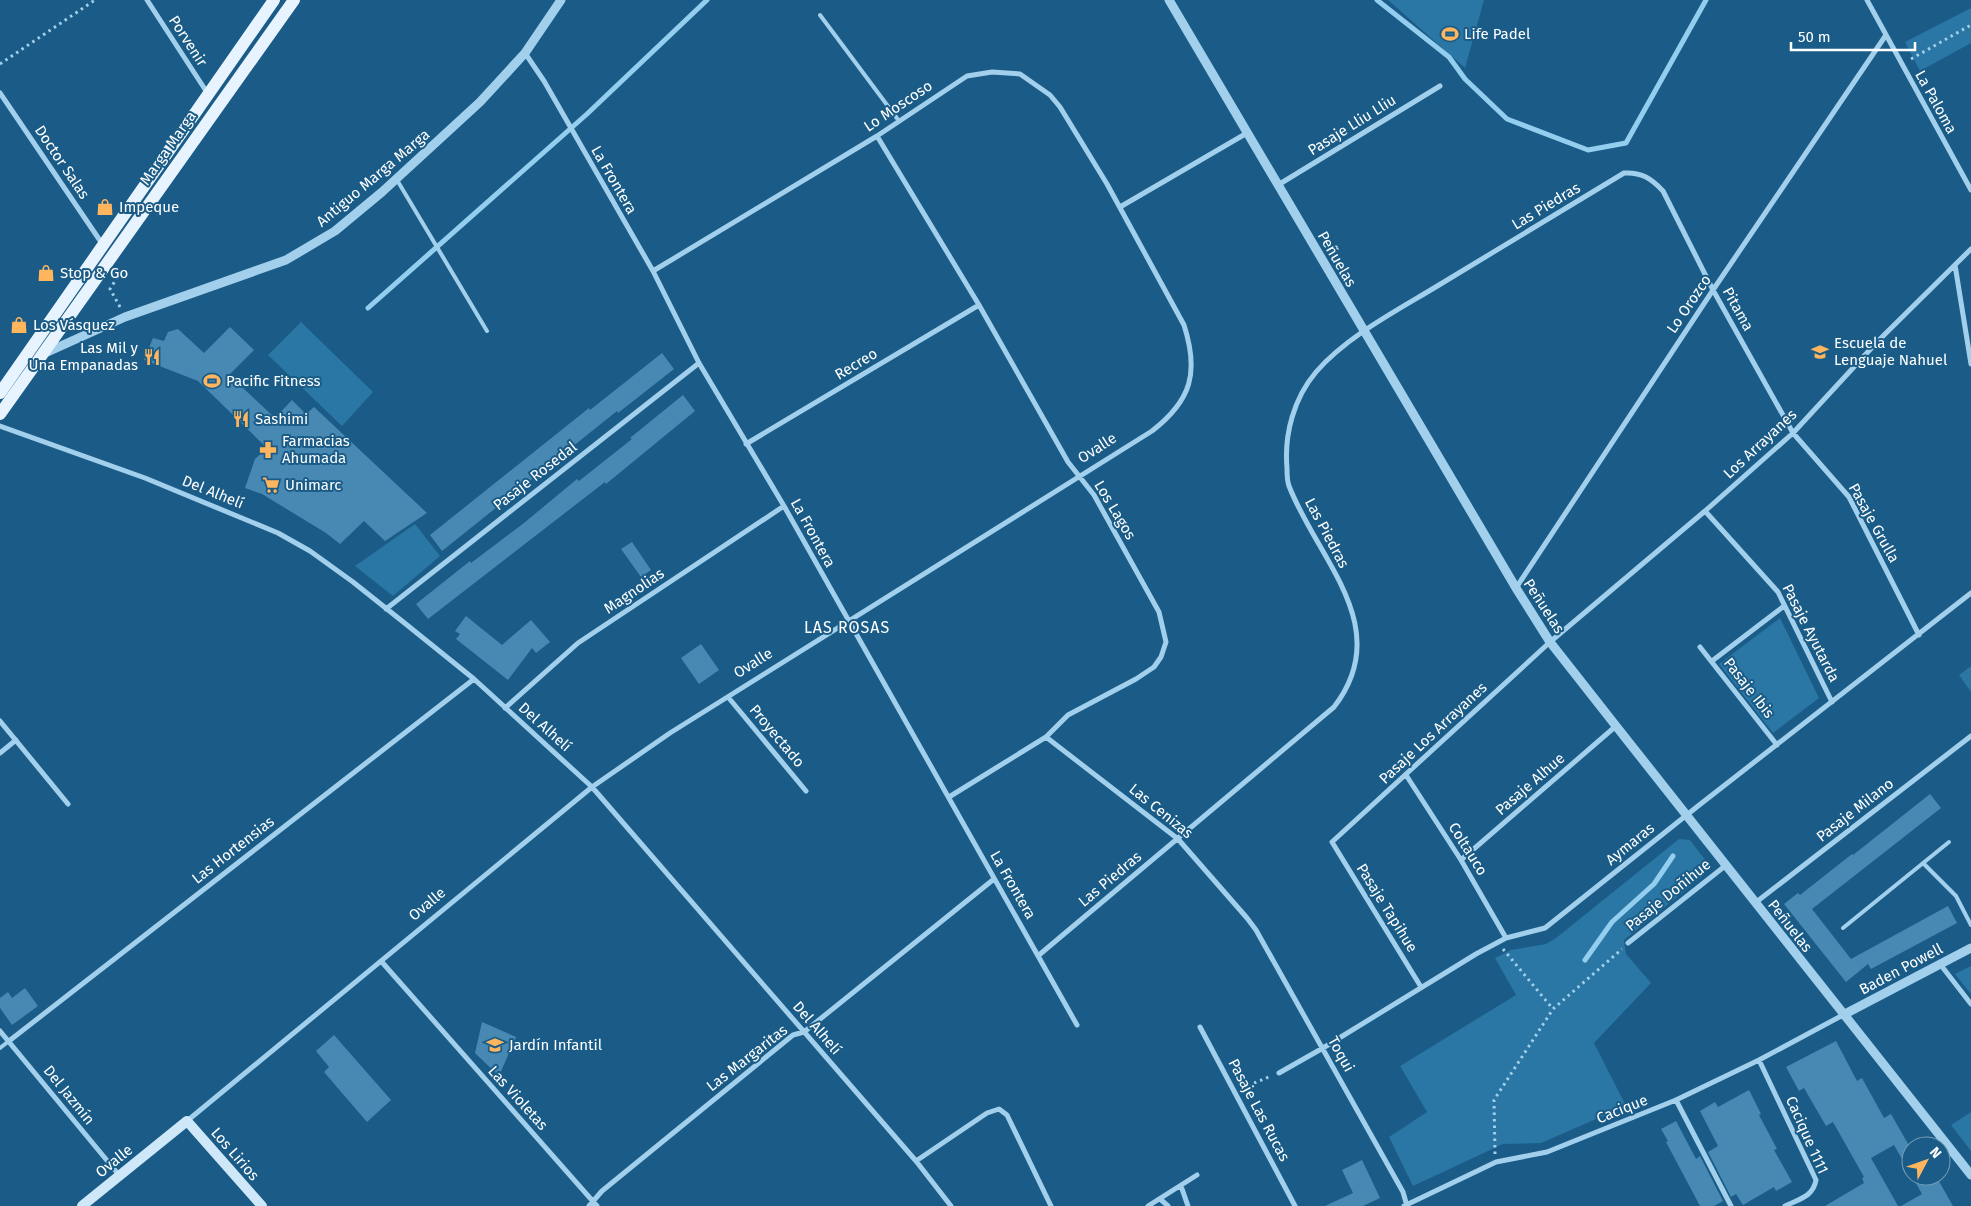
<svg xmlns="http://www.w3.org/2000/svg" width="1971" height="1206" font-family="'Fira Sans',sans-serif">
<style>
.green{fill:#2a76a4}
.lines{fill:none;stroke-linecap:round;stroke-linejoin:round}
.stream{stroke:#94ceef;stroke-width:5}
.building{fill:#4789b2}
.path{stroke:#a2d0ec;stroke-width:3;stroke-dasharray:2.5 4;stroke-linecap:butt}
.service{stroke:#a2d0ec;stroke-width:4}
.minor{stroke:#a2d0ec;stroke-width:5}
.tertiary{stroke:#a2d0ec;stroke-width:9}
.secondary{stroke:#cee8f9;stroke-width:10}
.primary{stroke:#e7f4ff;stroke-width:12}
.labels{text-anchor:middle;stroke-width:4;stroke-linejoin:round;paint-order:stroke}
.poi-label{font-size:15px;fill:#fff;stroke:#1a5c87;text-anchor:start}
.street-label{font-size:15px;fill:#fff;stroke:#1a5c87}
.neighbourhood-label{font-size:16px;letter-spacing:1px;fill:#fff;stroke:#1a5c87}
</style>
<rect width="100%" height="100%" fill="#1a5c87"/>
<!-- green -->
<path class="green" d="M1388 0H1484L1465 68Z
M1971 8V43L1920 71 1905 42Z
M301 322 373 392 342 426 268 355Z
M415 524 440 556 393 596 355 566Z
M1780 618 1819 698 1773 733 1719 664Z
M1971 666V692L1959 675Z
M1679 839 1690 840 1709 865 1704 875 1624 940 1626 954 1651 983 1594 1043 1626 1106 1541 1143 1503 1144 1413 1186 1389 1137 1427 1112 1400 1066 1516 995 1495 958 1511 950 1546 944 1556 938Z
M1971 966V994L1955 974Z
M1971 1112V1151L1951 1125Z"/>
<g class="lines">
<!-- stream -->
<path class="stream" d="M1377 0 1449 57 1465 79 1507 119 1588 150 1626 143 1706 0
M368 308 587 114 707 0
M1585 960 1612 922 1654 884 1673 856"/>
</g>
<!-- building -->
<path class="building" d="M230 327 254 350 229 375 275 418 292 400 306 414 314 407 427 513 385 541 364 521 340 544 326 533 262 494 245 488 255 459 267 448 198 381 144 360 153 338 164 341 168 332 178 329 204 353Z
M662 353 674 369 618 413 617 411 442 551 430 535 589 408 590 410Z
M683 395 695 411 606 484 605 482 428 619 416 604 470 561 471 563 524 523 577 479 579 481 632 439 630 438Z
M632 542 651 570 641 577 621 549Z
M466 616 502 645 531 620 550 642 536 653 532 648 508 680 456 639 460 634 455 631Z
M701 644 719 670 699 684 681 658Z
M1930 794 1941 808 1812 909 1851 959 1948 906 1957 923 1871 969 1868 964 1846 982 1784 904 1798 893 1800 895 1852 854 1853 855Z
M25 988 38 1006 12 1025 0 1008V998L8 992 12 998Z
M482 1022 516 1037 499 1076 475 1053Z
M334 1035 391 1100 367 1122 324 1072 329 1067 316 1051Z
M1836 1041 1857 1081 1862 1078 1884 1118 1891 1114 1911 1149V1175L1894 1145 1871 1158 1898 1206H1825L1864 1183 1862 1178 1864 1177 1833 1122 1826 1126 1804 1088 1799 1091 1786 1067Z
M1749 1090 1761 1114 1759 1115 1777 1149 1774 1150 1792 1182 1776 1191 1774 1187 1743 1205 1736 1194 1731 1197 1708 1152 1718 1146 1700 1111 1715 1102 1718 1107Z
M1676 1121 1696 1159 1700 1156 1723 1201 1714 1206H1700L1666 1142 1668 1141 1661 1129Z
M1362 1160 1380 1198 1363 1206H1325L1353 1193 1342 1170Z
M1912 1176H1936L1953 1206H1901L1922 1194Z"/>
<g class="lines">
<!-- path -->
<path class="path" d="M1911 59 1971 25
M0 64 95 0
M120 307 110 289 122 270
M1503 949 1553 1009
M1242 1088 1271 1076
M1495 1154 1494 1100 1553 1009 1622 949"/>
<!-- service -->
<path class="service" d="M820 15 899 121
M397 180 487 331
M1923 863 1956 896 1971 925
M1843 928 1949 842
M0 1048 9 1041"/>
<!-- minor -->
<path class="minor" d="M147 0 208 94
M1867 0 1971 190
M525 53 544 81 653 271 699 363 784 506 1077 1025
M0 93 103 245
M877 136 979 305 1068 462 1094 495 1159 612 1166 642 1161 657 1154 667 1136 679 1068 715 1046 737 949 797
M1278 185 1440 86
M1120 207 1247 133
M1955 265 1971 364
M0 426 145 478 278 533 310 551 353 582 407 625 474 679 592 787 916 1161 951 1206
M746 444 979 305
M1705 511 1778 592 1832 702
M1516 588 1713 290 1886 35
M386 609 699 363
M1700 647 1777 745
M1712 661 1784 606
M728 697 806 791
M505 708 578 643 784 506
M0 721 68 804
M1046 737 1178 839 1247 918 1256 930 1403 1192 1407 1206
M0 753 16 740
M1406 775 1461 860 1506 938
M1461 860 1616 726
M1755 903 1971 736
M1628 943 1725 866
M1039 955 1334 707C1396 627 1317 559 1289 486 1287 481 1287 474 1287 468 1284 434 1294 398 1316 372 1347 336 1398 310 1439 285 1500 248 1562 211 1624 173 1641 172 1651 178 1663 191L1713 290 1793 433 1849 497 1919 635
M381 961 597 1206
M1940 964 1971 1004
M1421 987 1332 842 1550 642 1705 511 1793 433 1877 342 1971 249
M1200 1027 1295 1206
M0 1031 119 1175
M9 1041 474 679
M1759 1060 1816 1180C1813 1197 1799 1199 1785 1206
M1279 1073 1323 1048 1476 954 1506 938 1545 928 1698 806 1971 593
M1676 1100 1731 1206
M187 1121 592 787 670 733 1152 431C1192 400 1199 372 1184 325L1107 184 1060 107 1050 95 1020 74 992 72 967 76 877 136 653 271
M916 1161 987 1113 999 1109 1007 1115 1051 1206
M1181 1186 1188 1206
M1160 1199 1168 1206
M589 1206 602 1191 793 1035 804 1032 994 879
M1148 1206 1197 1175
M1404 1206 1496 1162 1547 1152 1676 1100 1759 1060 1843 1015"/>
<!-- tertiary -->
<path class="tertiary" d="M1169 0 1516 588 1550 642 1616 726 1971 1175
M43 354 125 317 286 260 335 231 382 192 480 102 525 53 561 0
M1843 1015 1971 948"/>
<!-- secondary -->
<path class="secondary" d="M82 1206 187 1121 262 1206"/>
<!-- primary -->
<path class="primary" d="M0 393 274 0
M0 414 294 0"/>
</g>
<!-- icons -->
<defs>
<g id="stadium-bare" transform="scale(1.35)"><path d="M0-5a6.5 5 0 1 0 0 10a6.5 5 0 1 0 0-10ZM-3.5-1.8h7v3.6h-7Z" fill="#ffb55d" stroke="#1a5c87" stroke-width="2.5" paint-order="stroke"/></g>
<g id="shop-bare" transform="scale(1.35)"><path d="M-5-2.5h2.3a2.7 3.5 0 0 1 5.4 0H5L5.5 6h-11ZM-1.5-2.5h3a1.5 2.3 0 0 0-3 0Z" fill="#ffb55d" stroke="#1a5c87" stroke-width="2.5" paint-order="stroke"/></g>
<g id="school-bare" transform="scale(1.35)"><path d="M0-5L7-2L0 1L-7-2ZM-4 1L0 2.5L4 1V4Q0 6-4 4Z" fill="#ffb55d" stroke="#1a5c87" stroke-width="2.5" paint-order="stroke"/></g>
<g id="restaurant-bare" transform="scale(1.35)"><path d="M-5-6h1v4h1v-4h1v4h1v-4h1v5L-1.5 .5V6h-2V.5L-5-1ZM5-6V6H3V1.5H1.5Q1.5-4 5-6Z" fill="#ffb55d" stroke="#1a5c87" stroke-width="2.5" paint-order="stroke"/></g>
<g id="pharmacy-bare" transform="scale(1.35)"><path d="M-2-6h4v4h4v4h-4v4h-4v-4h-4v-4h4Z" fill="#ffb55d" stroke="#1a5c87" stroke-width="2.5" paint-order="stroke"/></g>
<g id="supermarket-bare" transform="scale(1.35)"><path d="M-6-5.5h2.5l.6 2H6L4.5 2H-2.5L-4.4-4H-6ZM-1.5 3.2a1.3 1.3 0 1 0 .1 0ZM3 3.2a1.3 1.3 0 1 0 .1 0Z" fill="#ffb55d" stroke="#1a5c87" stroke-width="2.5" paint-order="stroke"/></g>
</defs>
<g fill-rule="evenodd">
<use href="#stadium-bare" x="1450" y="34"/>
<use href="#shop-bare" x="105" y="207"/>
<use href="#shop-bare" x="46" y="273"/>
<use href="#shop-bare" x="19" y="325"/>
<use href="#school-bare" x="1820" y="352"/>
<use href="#restaurant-bare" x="152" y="357"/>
<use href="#stadium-bare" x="212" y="381"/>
<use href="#restaurant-bare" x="241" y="419"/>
<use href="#pharmacy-bare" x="268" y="450"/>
<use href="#supermarket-bare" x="271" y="485"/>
<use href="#school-bare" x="495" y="1045"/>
</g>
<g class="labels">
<!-- poi labels -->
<g class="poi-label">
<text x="1464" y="39">Life Padel</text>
<text x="119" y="212">Impeque</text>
<text x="60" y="278">Stop &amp; Go</text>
<text x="33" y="330">Los Vásquez</text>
<text x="1834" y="348">Escuela de<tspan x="1834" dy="17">Lenguaje Nahuel</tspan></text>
<text x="138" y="353" text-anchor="end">Las Mil y<tspan x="138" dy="17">Una Empanadas</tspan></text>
<text x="226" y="386">Pacific Fitness</text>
<text x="255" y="424">Sashimi</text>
<text x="282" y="446">Farmacias<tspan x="282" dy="17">Ahumada</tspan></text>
<text x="285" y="490">Unimarc</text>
<text x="509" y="1050">Jardín Infantil</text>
</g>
<!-- street labels -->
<g class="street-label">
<text transform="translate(188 41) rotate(57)" y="5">Porvenir</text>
<text transform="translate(1936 102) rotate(61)" y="5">La Paloma</text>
<text transform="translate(898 106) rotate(-34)" y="5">Lo Moscoso</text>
<text transform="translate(1352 125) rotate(-32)" y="5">Pasaje Lliu Lliu</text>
<text transform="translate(168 148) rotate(-55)" y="5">Marga Marga</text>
<text transform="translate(62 162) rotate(56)" y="5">Doctor Salas</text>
<text transform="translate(373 178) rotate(-40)" y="5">Antiguo Marga Marga</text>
<text transform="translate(614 180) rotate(60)" y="5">La Frontera</text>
<text transform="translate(1546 206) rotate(-31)" y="5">Las Piedras</text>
<text transform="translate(1337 259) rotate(60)" y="5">Peñuelas</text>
<text transform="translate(1689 304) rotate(-56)" y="5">Lo Orozco</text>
<text transform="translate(1738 309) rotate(61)" y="5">Pitama</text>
<text transform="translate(856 364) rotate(-31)" y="5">Recreo</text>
<text transform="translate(1760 444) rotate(-43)" y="5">Los Arrayanes</text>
<text transform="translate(1097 448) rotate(-33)" y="5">Ovalle</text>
<text transform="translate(535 476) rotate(-38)" y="5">Pasaje Rosedal</text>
<text transform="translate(213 492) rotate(22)" y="5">Del Alhelí</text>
<text transform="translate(1115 510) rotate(59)" y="5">Los Lagos</text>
<text transform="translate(1874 523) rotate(61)" y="5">Pasaje Grulla</text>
<text transform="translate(813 533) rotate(61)" y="5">La Frontera</text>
<text transform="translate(1327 533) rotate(62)" y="5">Las Piedras</text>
<text transform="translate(634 591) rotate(-34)" y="5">Magnolias</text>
<text transform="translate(1544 606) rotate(57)" y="5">Peñuelas</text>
<text transform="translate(1811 633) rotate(63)" y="5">Pasaje Ayutarda</text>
<text transform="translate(753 663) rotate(-32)" y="5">Ovalle</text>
<text transform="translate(1749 688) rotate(52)" y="5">Pasaje Ibis</text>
<text transform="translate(545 727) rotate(42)" y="5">Del Alhelí</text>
<text transform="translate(1433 733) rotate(-43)" y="5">Pasaje Los Arrayanes</text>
<text transform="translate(777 736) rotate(50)" y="5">Proyectado</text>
<text transform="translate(1530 784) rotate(-41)" y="5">Pasaje Alhue</text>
<text transform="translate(1855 810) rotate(-38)" y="5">Pasaje Milano</text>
<text transform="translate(1161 811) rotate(39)" y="5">Las Cenizas</text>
<text transform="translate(1630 844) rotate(-39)" y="5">Aymaras</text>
<text transform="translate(1468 849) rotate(58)" y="5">Coltauco</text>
<text transform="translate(233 850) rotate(-38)" y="5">Las Hortensias</text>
<text transform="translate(1110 879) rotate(-40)" y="5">Las Piedras</text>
<text transform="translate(1013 885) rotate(60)" y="5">La Frontera</text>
<text transform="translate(1668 895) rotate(-39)" y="5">Pasaje Doñihue</text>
<text transform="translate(427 904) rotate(-40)" y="5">Ovalle</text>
<text transform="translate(1387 908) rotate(58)" y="5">Pasaje Tapihue</text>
<text transform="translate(1790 926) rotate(52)" y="5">Peñuelas</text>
<text transform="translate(1901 969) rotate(-28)" y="5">Baden Powell</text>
<text transform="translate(817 1028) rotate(49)" y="5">Del Alhelí</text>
<text transform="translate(1341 1054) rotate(61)" y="5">Toqui</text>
<text transform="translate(747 1058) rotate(-38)" y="5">Las Margaritas</text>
<text transform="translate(69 1095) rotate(51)" y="5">Del Jazmín</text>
<text transform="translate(518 1098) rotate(48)" y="5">Las Violetas</text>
<text transform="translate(1622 1109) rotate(-22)" y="5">Cacique</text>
<text transform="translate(1259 1110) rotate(62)" y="5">Pasaje Las Rucas</text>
<text transform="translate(1807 1135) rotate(66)" y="5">Cacique 1111</text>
<text transform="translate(235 1154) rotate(49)" y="5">Los Lirios</text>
<text transform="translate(114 1161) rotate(-39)" y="5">Ovalle</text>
</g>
<!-- neighbourhood labels -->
<g class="neighbourhood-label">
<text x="847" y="633">LAS ROSAS</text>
</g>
</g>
<!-- north arrow -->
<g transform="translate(1926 1161) rotate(49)"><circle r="24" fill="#1a5c87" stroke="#769db7"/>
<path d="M0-4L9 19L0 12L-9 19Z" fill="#ffb55d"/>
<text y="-8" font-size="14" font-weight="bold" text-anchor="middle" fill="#ffffff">N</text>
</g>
<!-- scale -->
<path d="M1791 42v8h124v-8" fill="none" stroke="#ffffff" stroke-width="2.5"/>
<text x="1798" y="42" font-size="15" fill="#ffffff" stroke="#1a5c87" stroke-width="4" paint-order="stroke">50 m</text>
</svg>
